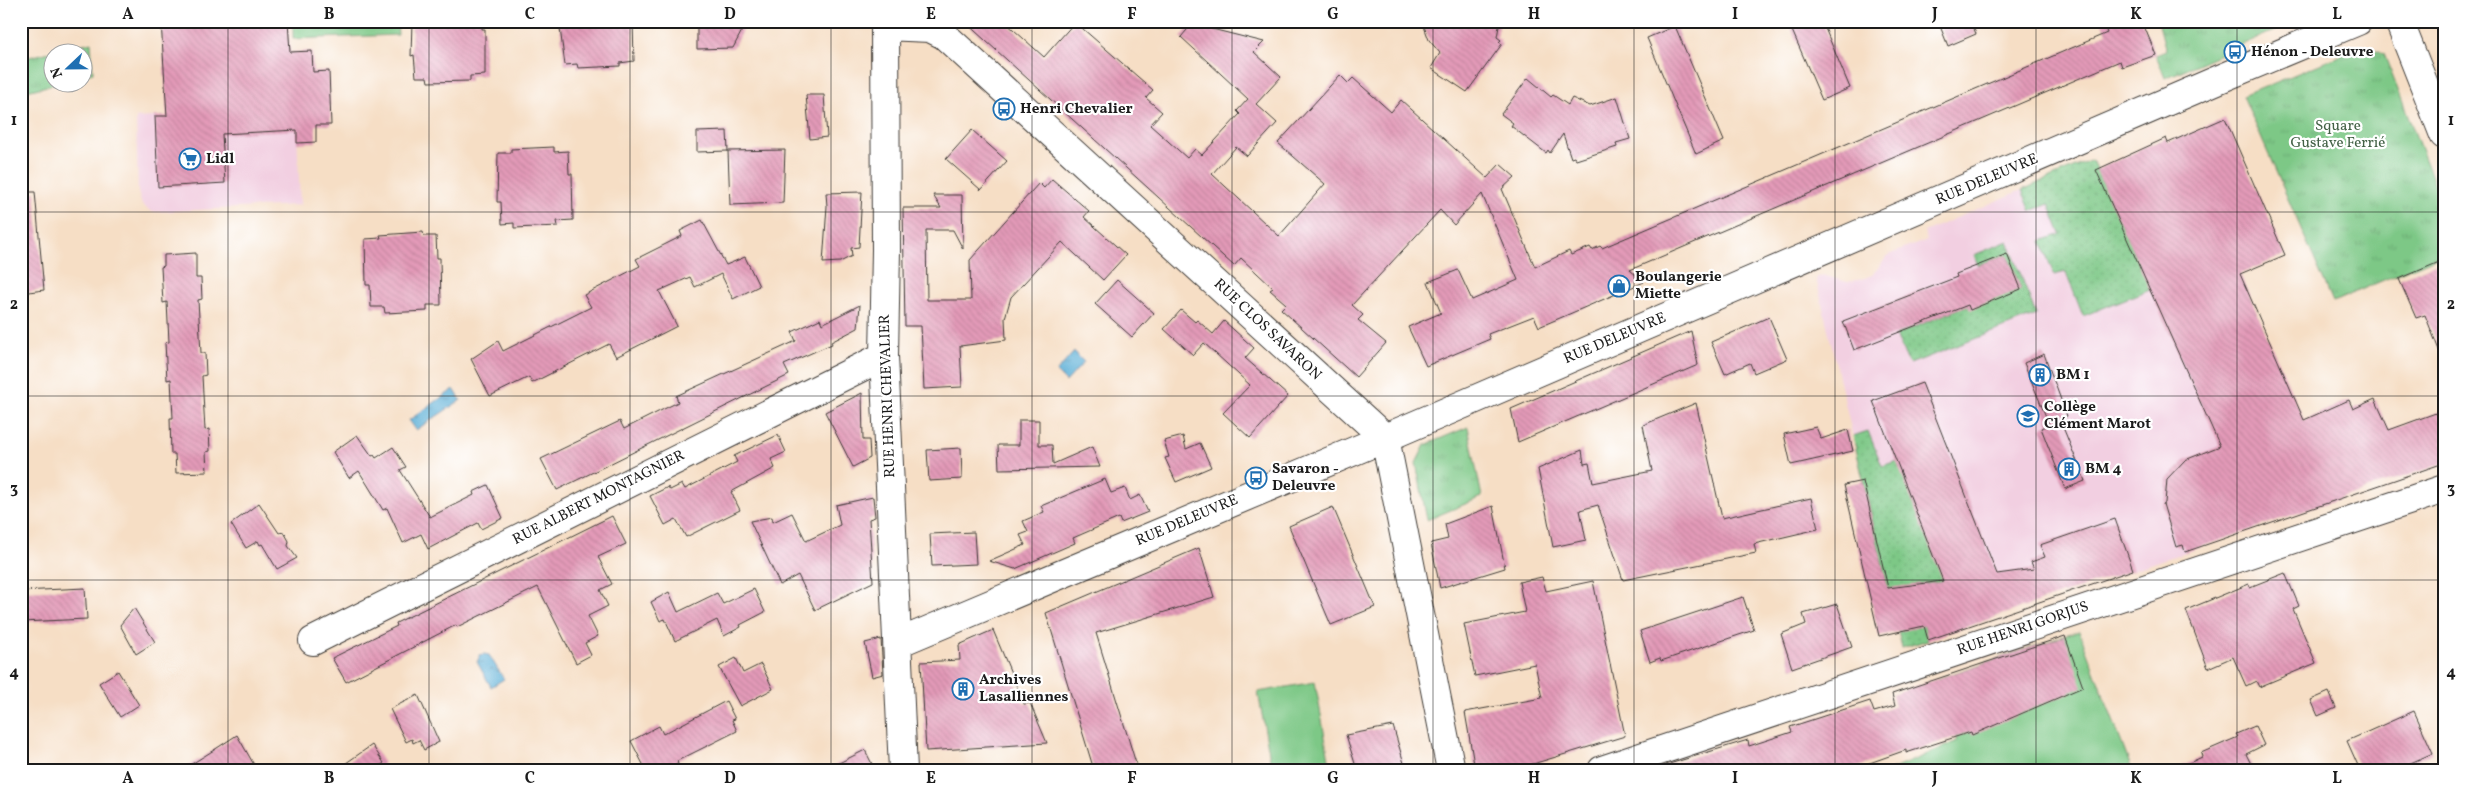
<svg xmlns="http://www.w3.org/2000/svg" width="2465" height="791" font-family="Vollkorn,serif">
  <style>
    .built { fill: #f2cfe1 }
    .grass { fill: url(#grass-dots); stroke: #4c7251 }
    .park { fill: url(#park-tufts); stroke: #4c7251 }
    .garden { fill: #7dc886; stroke: #4c7251 }
    .water { fill: url(#water-ripples); stroke: #3a6478 }
    .building { fill: url(#building-back-hatch) }
    .lines { fill: none; stroke-linecap: round; stroke-linejoin: round }
    .minor-casing { stroke: #3d3935; stroke-width: 30 }
    .minor { stroke: #fff; stroke-width: 28 }
    .grid { fill: none; stroke: #1c1c1c; stroke-width: 1; stroke-opacity: 0.55 }
    .labels { text-anchor: middle; dominant-baseline: central; stroke-width: 4.5; stroke-linejoin: round; paint-order: stroke }
    .poi-label { font-size: 15px; font-weight: bold; fill: #1c1c1c; stroke: #fff; text-anchor: start }
    .park-label { font-size: 15px; fill: #436146; stroke: #fff }
    .street-label { font-size: 15px; fill: #1c1c1c; stroke: #fff }
    .neatline { fill: none; stroke: #1c1c1c; stroke-width: 2 }
    .grid-label { font-size: 16px; text-anchor: middle; font-weight: bold; fill: #1c1c1c }
  </style>
  <defs>
    <pattern id="grass-dots" width="8" height="8" patternUnits="userSpaceOnUse" patternTransform="scale(1.25)"><rect width="8" height="8" fill="#7dc886"/><path d="M2 2h.1M6 6h.1" fill="none" stroke="#6bab73" stroke-width="1.8" stroke-linecap="round"/></pattern>
    <pattern id="park-tufts" width="24" height="20" patternUnits="userSpaceOnUse" patternTransform="scale(1.25)"><rect width="24" height="20" fill="#7dc886"/><path d="M3 7l-1-3M5 7V3M7 7l1-3M15 17l-1-3M17 17v-4M19 17l1-3" fill="none" stroke="#6bab73"/></pattern>
    <pattern id="water-ripples" width="26" height="14" patternUnits="userSpaceOnUse" patternTransform="scale(1.25)"><rect width="26" height="14" fill="#59add5"/><path d="M2 4q2-2 4 0t4 0M15 11q2-2 4 0t4 0" fill="none" stroke="#498cac"/></pattern>
    <pattern id="building-back-hatch" width="6" height="6" patternUnits="userSpaceOnUse" patternTransform="scale(1.25)"><rect width="6" height="6" fill="#e39ab8"/><path d="M-1 5l2 2M0 0l6 6M5-1l2 2" fill="none" stroke="#c2849e"/></pattern>
  </defs>
  <rect width="100%" height="100%" fill="#fff"/>
  <filter id="ink" filterUnits="userSpaceOnUse"><feTurbulence type="fractalNoise" baseFrequency=".02" numOctaves="2"/><feDisplacementMap in="SourceGraphic" scale="10" xChannelSelector="R" yChannelSelector="G"/><feConvolveMatrix kernelMatrix="1 2 1 2 8 2 1 2 1" color-interpolation-filters="sRGB"/></filter>
  <filter id="wash" filterUnits="userSpaceOnUse"><feTurbulence type="fractalNoise" baseFrequency=".0096" numOctaves="4" result="noise"/><feDisplacementMap in="SourceGraphic" scale="20" xChannelSelector="R" yChannelSelector="G"/><feGaussianBlur stdDeviation="1.12" result="paint"/><feColorMatrix in="noise" values="0 0 0 0 0 0 0 0 0 0 0 0 0 0 0 0 0 1.4 0 .05"/><feComposite in="paint" operator="in"/></filter>
  <g filter="url(#wash)">
    <rect width="100%" height="100%" fill="#f6dec5"/>
    <path class="built" d="M292,109L297,130L300,205L152,212L142,205L138,192L136,118Z
      M2092,160L2257,528L1902,648L1816,278L1823,275L1847,282L1865,278L1874,274L1888,255L1927,240L1924,232Z"/>
    <path class="grass" d="M2092,160L2150,289L2083,316L2066,272L2054,275L2041,241L2061,234L2049,204L2031,211L2022,190Z
      M2008,241L2036,315L1910,364L1908,362L1896,335L1968,305L2021,289L2007,254L1978,265L1974,255Z
      M1868,431L1882,466L1897,461L1956,579L1915,584L1928,640L1902,648L1853,436Z"/>
    <path class="park" d="M2158,21H2297L2165,78L2156,55L2166,51Z
      M91,42L93,73L83,76L82,52H52V82L59,83L23,92L21,59Z
      M2363,46L2384,54L2444,208V254L2333,302L2243,96Z
      M1468,427L1482,497L1427,520L1416,463L1425,445Z"/>
    <path class="garden" d="M293,21H397L398,35L293,39Z
      M2079,631L2132,770H1891L1957,741L1937,679Z
      M1315,682L1331,770H1272L1258,692Z"/>
    <path class="water" d="M1074,352L1084,362L1066,382L1056,372Z
      M454,389L461,400L416,430L409,420Z
      M484,654L489,655L504,679L491,687L477,662L480,655Z"/>
    <g id="blocks">
      <path class="building" d="M161,21H288L290,52L312,51L313,72L329,71L331,125H316V142L297,143V130L222,134L225,183L158,187L155,116H167Z
        M412,21H482V29H485V75L470,76V81L428,82L427,77H416L414,55L411,56Z
        M559,21H633L634,61L620,63V66L578,68L577,64L565,65Z
        M697,21H747L733,48L697,49Z
        M964,21H1004L1044,57L1075,22L1153,90L1146,98L1162,112L1150,125L1187,158L1195,149L1202,155L1240,114L1237,111L1248,99L1181,37L1192,24L1264,42L1254,52L1281,77L1256,104L1277,123L1247,156L1236,147L1212,174L1279,236L1325,184L1278,143L1340,75L1348,83L1353,78L1391,112L1401,100L1487,178L1500,164L1515,177L1502,189L1535,267L1569,251L1571,255L1590,247L1592,250L1600,246L1602,248L2107,33L2102,21H2142L2156,55L2122,67L2120,61L1630,270L1644,282L1539,327L1534,316L1488,334L1490,339L1426,366L1408,327L1441,313L1428,282L1458,270L1472,300L1518,280L1482,194L1454,225L1440,210L1352,305L1363,315L1358,320L1386,343L1356,377L1281,309L1286,304L1270,290L1273,288L1241,258L1234,266Z
        M1422,21H1500L1497,37L1501,40L1499,42L1502,44L1467,92L1431,68L1440,53L1429,40Z
        M1788,21H1822L1850,88L1822,100Z
        M1938,21H1971L1976,34L1948,46Z
        M1675,26L1724,141L1696,154L1647,38Z
        M1528,78L1551,97L1553,95L1568,105L1572,98L1590,106L1617,97L1630,139L1616,143L1617,147L1576,160L1574,157L1571,158L1563,134L1550,153L1548,150L1546,153L1511,126L1513,123L1501,114Z
        M806,95H824L827,137L810,139Z
        M2225,118L2285,255L2240,274L2304,420L2349,400L2353,409L2375,399L2389,430L2444,410V463L2185,552L2183,545L2176,547L2163,504L2165,503L2167,479L2185,460L2220,446L2096,170L2166,138L2168,143Z
        M972,130L1007,161L981,190L946,159Z
        M727,131L728,151L697,152V132Z
        M554,147V152L568,151L569,174H572L573,220L557,221L558,226L514,228V223L502,224L501,202H497L498,153H511V149Z
        M785,150L783,203L730,205L728,151Z
        M1052,179L1089,211L1084,217L1126,255L1103,280L1062,242L1011,297L1005,318L1006,340L960,346L962,387L924,389L921,326H905L903,208H941L933,195H962L963,249L953,230H926L927,300H971L970,260L1039,183L1044,188Z
        M21,192H35L44,290L21,293Z
        M862,192L859,247L851,248L852,256L840,262L823,263L827,206L826,193Z
        M702,220L726,265L745,257L759,286L733,299L721,274L695,287L690,277L659,291L677,326L616,357L609,344L532,383L529,377L490,396L471,359L498,341L503,351L591,307L584,295L640,266L636,259L682,236L680,231Z
        M423,232L424,236H436L437,258H440L441,305H427V311L385,313L384,307H371L370,285H366L365,239L381,238L380,235Z
        M196,253V278H201L202,299L198,300L201,353H205L206,375L202,376L205,430L209,429L210,451L206,452L207,472L176,473L175,454H171L170,418H173L171,379L167,380L165,343L169,342L167,302L163,303L161,267L164,266V255Z
        M2007,254L2021,289L1970,310L1968,305L1854,350L1843,321L1957,277L1956,274Z
        M2444,260V359L2443,360L2425,315L2416,318L2399,279Z
        M1117,280L1154,313L1132,337L1095,304Z
        M860,305L858,328L831,342L832,344L784,365L789,375L557,490L541,459L620,421L624,429L678,402L676,396L796,341L792,332L820,319L822,324Z
        M1181,310L1195,322L1197,320L1213,334L1224,321L1254,348L1245,358L1288,396L1250,438L1223,413L1250,385L1204,343L1193,355L1164,329Z
        M1769,317L1787,359L1754,373L1750,363L1725,374L1711,342Z
        M1691,331L1698,365L1518,442L1511,409Z
        M2044,354L2067,416L2060,420L2085,481L2065,489L2041,428L2049,424L2024,363Z
        M1922,383L1997,574L2034,569L2031,562L2045,557L2040,545L2115,519L2133,570L1928,640L1924,626L1879,636L1844,485L1863,481L1888,588L1943,581L1873,401Z
        M862,393L863,440H869L870,458L853,467L825,412Z
        M1696,403L1722,518L1811,498L1818,529L1754,544L1756,553L1623,580L1598,505L1580,510L1586,540L1553,547L1538,469L1582,450L1584,464L1589,463L1593,483L1652,471L1643,425Z
        M1019,420H1039V445H1052L1053,464L1092,447L1100,467L999,469L998,445H1019Z
        M1816,427L1821,439L1848,430L1853,451L1791,465L1784,434Z
        M357,435L372,456L374,455L376,458L393,447L406,467L400,470L430,517L474,495L473,492L488,485L503,518L481,529L478,523L428,549L421,534L403,543L387,508L383,510L359,471L349,478L333,452Z
        M778,435L786,452L771,459L775,468L731,492L740,510L686,537L676,519L665,525L650,496L668,487L670,490L682,484L685,489L737,462L734,456Z
        M1183,436L1186,449L1200,443L1211,467L1176,482L1165,458L1169,457L1164,441Z
        M961,448L962,479L929,481L927,450Z
        M1105,479L1111,493L1125,488L1130,500L1140,495L1148,512L1121,523L1119,518L1073,538L1075,543L1015,569L989,561L1025,545L1020,535L1028,532L1023,521L1044,512L1041,506Z
        M873,497L875,517L869,519L873,582L815,610L798,575L780,585L750,521L772,517L773,522L792,513L806,541L840,525L836,505Z
        M259,503L279,533L284,532L289,541L288,546L297,558L277,569L262,544L260,545L258,541L246,548L231,524Z
        M1493,506L1505,568L1440,588L1431,543L1448,539L1445,524Z
        M1333,507L1375,607L1331,625L1289,526Z
        M612,516L626,544L598,557L612,584L600,590L608,606L588,616L598,636L585,643L591,655L576,663L538,587L457,627L456,625L346,682L332,658L397,626L396,623Z
        M974,532L976,564L932,566L930,534Z
        M1199,548L1214,597L1096,633L1138,770H1094L1046,613Z
        M2285,573L2299,606L2293,609L2316,663L2259,687L2256,681L2246,686L2233,657L2208,668L2186,610L2249,584L2250,587Z
        M1542,577L1546,591L1593,581L1625,736L1513,770H1475L1465,712L1542,698L1535,664L1475,676L1464,624L1525,612L1519,582Z
        M85,588L87,619L21,622V591Z
        M754,589L765,612L740,625L741,627L724,636L717,620L675,641L665,619L660,621L651,602L669,592L678,612L717,593L723,604Z
        M1743,597L1754,630L1661,661L1660,658L1650,662L1640,631Z
        M1837,604L1852,647L1792,668L1781,634L1806,624L1803,614Z
        M134,608L155,642L136,654L120,625Z
        M993,630L1024,704L1030,703L1047,743L926,751L921,662L960,660L959,645Z
        M2065,636L2083,687L1972,735L1971,732L1906,753V750L1850,770H1666V765L1748,740L1749,746L1792,732L1790,727L1870,701L1874,712L1895,706L1892,694Z
        M881,639L883,674L872,677L865,643Z
        M736,658L743,673L761,664L773,689L740,706L719,667Z
        M118,671L139,705L120,717L99,683Z
        M2329,692L2336,708L2318,716L2311,700Z
        M418,695L439,742L424,750L419,740L413,743L412,739L406,742L390,709Z
        M726,701L735,719L732,720L737,731L677,761L678,764L666,770H646L631,741L659,726L663,734Z
        M2414,711L2433,753L2395,770H2360L2347,741Z
        M1393,726L1406,770H1357L1346,735Z
        M2255,726L2264,745L2246,754L2254,770H2174L2202,757L2201,753L2238,737L2236,734Z
        M237,735L257,770H182L214,750Z
        M372,745L384,763L375,770H336Z
        M865,750L875,770H825Z"/>
    </g>
  </g>
  <g filter="url(#ink)">
    <use href="#blocks" fill-opacity="0" stroke="#3d3935" stroke-width="1"/>
    <g class="lines">
      <g class="minor-casing">
        <path id="minor" d="M885,21L886,250L884,356L903,770
          M2399,21L2444,135
          M885,26L930,28L944,35L1385,438L1451,770
          M313,641L884,356
          M898,643L1385,438L2222,78L2358,21
          M1602,770L2444,489"/>
      </g>
      <use href="#minor" class="minor"/>
    </g>
  </g>
  <path class="grid" d="M228,21V770M429,21V770M630,21V770M831,21V770M1032,21V770M1232,21V770M1433,21V770M1634,21V770M1835,21V770M2036,21V770M2237,21V770M21,212H2444M21,396H2444M21,580H2444"/>
  <defs>
    <g id="bus-ring" transform="scale(1.125)"><circle r="9.5" fill="#fff" stroke="#1f6fb2" stroke-width="1.5"/><path d="M-5-6H5V4H4V6H2V4H-2V6H-4V4H-5ZM-3.5-4V0h7V-4ZM-3.5 1.2v1.5H-2V1.2ZM2 1.2v1.5H3.5V1.2Z" fill="#1f6fb2"/></g>
    <g id="supermarket-ring" transform="scale(1.125)"><circle r="9.5" fill="#fff" stroke="#1f6fb2" stroke-width="1.5"/><path d="M-6-5.5h2.5l.6 2H6L4.5 2H-2.5L-4.4-4H-6ZM-1.5 3.2a1.3 1.3 0 1 0 .1 0ZM3 3.2a1.3 1.3 0 1 0 .1 0Z" fill="#1f6fb2"/></g>
    <g id="shop-ring" transform="scale(1.125)"><circle r="9.5" fill="#fff" stroke="#1f6fb2" stroke-width="1.5"/><path d="M-5-2.5h2.3a2.7 3.5 0 0 1 5.4 0H5L5.5 6h-11ZM-1.5-2.5h3a1.5 2.3 0 0 0-3 0Z" fill="#1f6fb2"/></g>
    <g id="building-ring" transform="scale(1.125)"><circle r="9.5" fill="#fff" stroke="#1f6fb2" stroke-width="1.5"/><path d="M-4-6H4V6H1V3H-1V6H-4ZM-2.5-4.3h1.7v1.8h-1.7ZM.8-4.3h1.7v1.8H.8ZM-2.5-1h1.7V.8h-1.7ZM.8-1h1.7V.8H.8Z" fill="#1f6fb2"/></g>
    <g id="school-ring" transform="scale(1.125)"><circle r="9.5" fill="#fff" stroke="#1f6fb2" stroke-width="1.5"/><path d="M0-5L7-2L0 1L-7-2ZM-4 1L0 2.5L4 1V4Q0 6-4 4Z" fill="#1f6fb2"/></g>
  </defs>
  <g fill-rule="evenodd">
    <use href="#bus-ring" x="2235" y="52"/>
    <use href="#bus-ring" x="1004" y="109"/>
    <use href="#supermarket-ring" x="190" y="159"/>
    <use href="#shop-ring" x="1619" y="286"/>
    <use href="#building-ring" x="2040" y="375"/>
    <use href="#school-ring" x="2028" y="416"/>
    <use href="#building-ring" x="2069" y="469"/>
    <use href="#bus-ring" x="1256" y="478"/>
    <use href="#building-ring" x="963" y="689"/>
  </g>
  <g class="labels">
    <g class="poi-label">
      <text x="2251" y="52">Hénon - Deleuvre</text>
      <text x="1020" y="109">Henri Chevalier</text>
      <text x="206" y="159">Lidl</text>
      <text x="1635" y="277">Boulangerie<tspan x="1635" dy="17">Miette</tspan></text>
      <text x="2056" y="375">BM 1</text>
      <text x="2044" y="407">Collège<tspan x="2044" dy="17">Clément Marot</tspan></text>
      <text x="1272" y="469">Savaron -<tspan x="1272" dy="17">Deleuvre</tspan></text>
      <text x="2085" y="469">BM 4</text>
      <text x="979" y="680">Archives<tspan x="979" dy="17">Lasalliennes</tspan></text>
    </g>
    <g class="park-label">
      <text x="2338" y="126">Square<tspan x="2338" dy="17">Gustave Ferrié</tspan></text>
    </g>
    <g class="street-label">
      <text transform="translate(1987 180) rotate(-23)">RUE DELEUVRE</text>
      <text transform="translate(1267 330) rotate(43)">RUE CLOS SAVARON</text>
      <text transform="translate(1615 339) rotate(-23)">RUE DELEUVRE</text>
      <text transform="translate(888 396) rotate(-92)">RUE HENRI CHEVALIER</text>
      <text transform="translate(599 498) rotate(-27)">RUE ALBERT MONTAGNIER</text>
      <text transform="translate(1187 521) rotate(-23)">RUE DELEUVRE</text>
      <text transform="translate(2023 629) rotate(-19)">RUE HENRI GORJUS</text>
    </g>
  </g>
  <rect width="2465" height="791" fill="none" stroke="#fff" stroke-width="55"/>
  <g transform="translate(68 68) rotate(248)"><circle r="24" fill="#ffffff" stroke="#a4a4a4"/>
  <path d="M0-4L9 19L0 12L-9 19Z" fill="#1f6fb2"/>
  <text y="-8" font-size="14" font-weight="bold" text-anchor="middle" fill="#1c1c1c">N</text>
  </g>
  <rect x="28" y="28" width="2410" height="736" class="neatline"/>
  <g class="grid-label">
    <text x="128" y="19">A</text>
    <text x="329" y="19">B</text>
    <text x="530" y="19">C</text>
    <text x="730" y="19">D</text>
    <text x="931" y="19">E</text>
    <text x="1132" y="19">F</text>
    <text x="1333" y="19">G</text>
    <text x="1534" y="19">H</text>
    <text x="1735" y="19">I</text>
    <text x="1935" y="19">J</text>
    <text x="2136" y="19">K</text>
    <text x="2337" y="19">L</text>
    <text x="14" y="125">1</text>
    <text x="2451" y="125">1</text>
    <text x="14" y="309">2</text>
    <text x="2451" y="309">2</text>
    <text x="14" y="493">3</text>
    <text x="2451" y="493">3</text>
    <text x="14" y="677">4</text>
    <text x="2451" y="677">4</text>
    <text x="128" y="783">A</text>
    <text x="329" y="783">B</text>
    <text x="530" y="783">C</text>
    <text x="730" y="783">D</text>
    <text x="931" y="783">E</text>
    <text x="1132" y="783">F</text>
    <text x="1333" y="783">G</text>
    <text x="1534" y="783">H</text>
    <text x="1735" y="783">I</text>
    <text x="1935" y="783">J</text>
    <text x="2136" y="783">K</text>
    <text x="2337" y="783">L</text>
  </g>
</svg>
